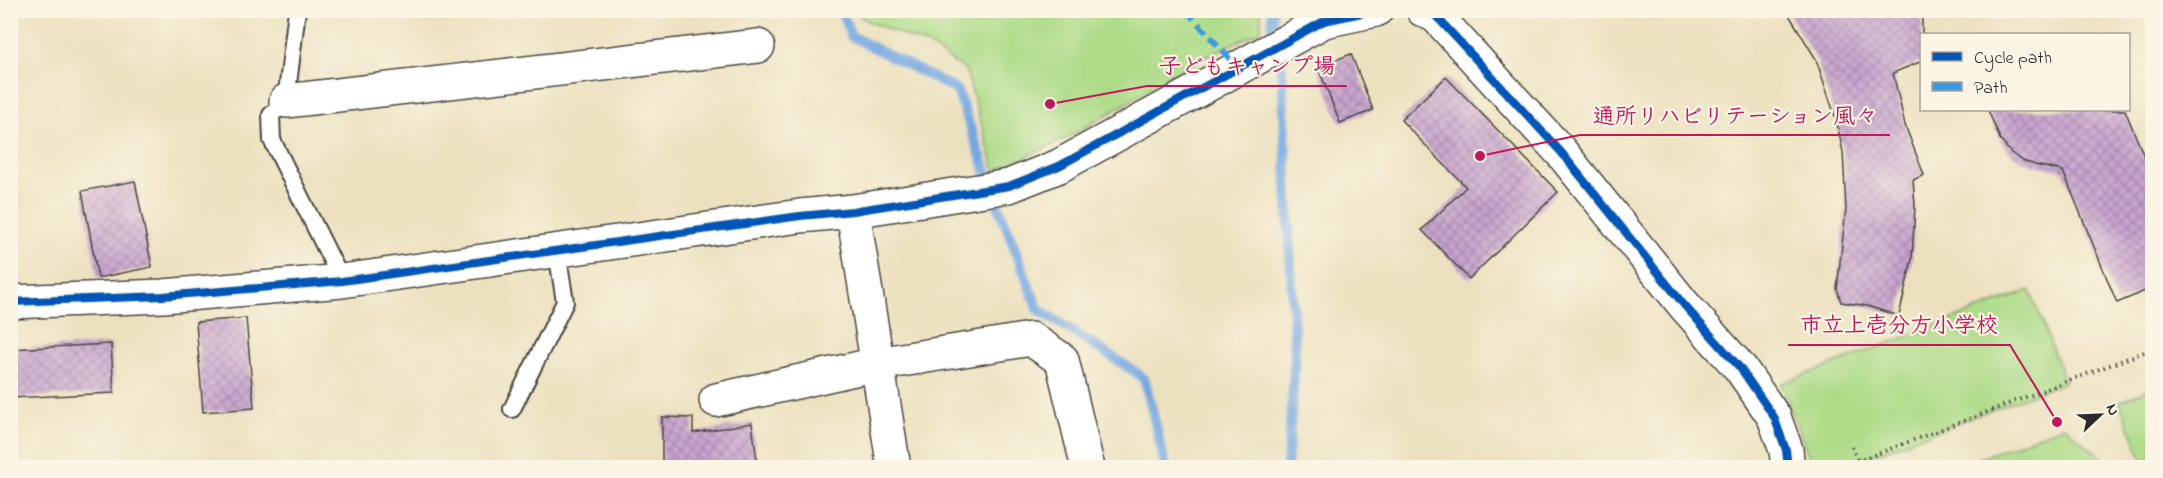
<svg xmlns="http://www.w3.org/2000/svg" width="2163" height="478" font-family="'Indie Flower','Klee One',sans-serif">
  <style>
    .park { fill: #addb88; stroke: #6c835a; stroke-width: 1.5 }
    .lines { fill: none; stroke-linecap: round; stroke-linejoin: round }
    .stream { stroke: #75a8e1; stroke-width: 10 }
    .building { fill: url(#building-cross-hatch) }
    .lane-casing { stroke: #484641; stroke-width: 20 }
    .street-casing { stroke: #484641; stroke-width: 36 }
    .path { stroke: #484641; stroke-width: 4; stroke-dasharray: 1.5 4.5; stroke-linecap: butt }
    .lane { stroke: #fff; stroke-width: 16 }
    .street { stroke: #fff; stroke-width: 33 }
    .quiet { stroke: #3d9ce1; stroke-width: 6; stroke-dasharray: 12 6; stroke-linecap: butt }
    .cycleway-casing { stroke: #fcf5e5; stroke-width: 11 }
    .cycleway { stroke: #0057b8; stroke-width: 8 }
    .leader { fill: none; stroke: #c2185b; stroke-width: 2 }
    .callout-dot { fill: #c2185b; stroke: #fcf5e5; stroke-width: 2 }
    .callout-label { font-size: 22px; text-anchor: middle; font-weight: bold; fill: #c2185b; stroke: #fcf5e5; stroke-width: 4.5; stroke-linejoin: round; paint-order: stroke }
  </style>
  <defs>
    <pattern id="building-cross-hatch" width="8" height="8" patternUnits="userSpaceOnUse" patternTransform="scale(1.5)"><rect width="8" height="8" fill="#c8a4cf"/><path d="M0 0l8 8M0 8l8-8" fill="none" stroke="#a386a8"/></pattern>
  </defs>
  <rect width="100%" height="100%" fill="#fcf5e5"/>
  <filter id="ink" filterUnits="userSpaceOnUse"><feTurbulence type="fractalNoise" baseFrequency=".0167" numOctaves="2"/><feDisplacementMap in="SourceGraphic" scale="12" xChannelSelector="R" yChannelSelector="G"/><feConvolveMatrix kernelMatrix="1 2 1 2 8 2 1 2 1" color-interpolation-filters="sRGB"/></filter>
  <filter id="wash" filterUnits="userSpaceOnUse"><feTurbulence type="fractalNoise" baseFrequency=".008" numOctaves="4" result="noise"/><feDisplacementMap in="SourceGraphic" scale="24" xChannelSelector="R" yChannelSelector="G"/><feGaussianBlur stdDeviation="1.35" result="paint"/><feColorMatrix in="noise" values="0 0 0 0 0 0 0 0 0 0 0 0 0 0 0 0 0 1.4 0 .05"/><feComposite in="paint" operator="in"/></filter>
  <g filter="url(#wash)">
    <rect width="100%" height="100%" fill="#ece1bf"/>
    <path class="park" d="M856,11H1261V31L1206,56L1067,138L995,171L966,71L928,45L865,20Z
      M2030,290L2065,382L1840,467H1813L1781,384Z
      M2152,388V457L2143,461L2119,402Z
      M2064,426L2109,464L2111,467H1956Z"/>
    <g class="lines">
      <path class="stream" d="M841,10L851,36L957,90L990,182
        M1272,10L1273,37
        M1282,68L1295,358L1287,468
        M998,205L1038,309L1137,373L1145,381L1166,468"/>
    </g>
    <g id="blocks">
      <path class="building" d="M1786,10H1922V61L1893,73L1905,125L1924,175L1913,180L1915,205L1912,259L1899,316L1867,306L1841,302L1837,289L1846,209L1843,152L1836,119L1816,59Z
        M1351,54L1373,110L1340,123L1318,67Z
        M1446,77L1558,192L1469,279L1422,230L1466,187L1401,120Z
        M1988,110H2125L2152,176V288L2117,303L2063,171L2035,165L2023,161L2011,153L2001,141Z
        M135,181L152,267L98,278L82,191Z
        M246,318L254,408L203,412L196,322Z
        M111,344L114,393L10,398V349Z
        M662,417L693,418V433L752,423L758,468H662Z"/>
    </g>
  </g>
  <g filter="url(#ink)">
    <use href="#blocks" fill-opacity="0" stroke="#484641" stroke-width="1.5"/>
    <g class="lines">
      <g class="lane-casing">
        <path id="lane" d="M297,10L286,101L271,115L272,140L342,281
          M512,409L565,302L557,251"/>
      </g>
      <g class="street-casing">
        <path id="street" d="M1423,10L1436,16L1561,152L1684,305L1741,369L1774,417L1786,450L1788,468
          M286,101L758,46
          M853,211L894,468
          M10,302L163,296L342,281L800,216L853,211L1009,186L1059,166L1324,21L1376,10
          M716,400L877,364L1031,339L1062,360L1088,468"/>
      </g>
      <path class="path" d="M1852,447L1858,461
        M1840,468L2152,349"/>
      <use href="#lane" class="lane"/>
      <use href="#street" class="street"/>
      <path class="quiet" d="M1186,10L1237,67"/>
      <g class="cycleway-casing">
        <path id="cycleway" d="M1423,10L1436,16L1561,152L1684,305L1741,369L1774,417L1786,450L1788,468
          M10,302L163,296L342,281L800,216L853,211L1009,186L1059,166L1324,21L1376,10"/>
      </g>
      <use href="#cycleway" class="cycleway"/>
    </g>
  </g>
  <path class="leader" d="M1050 104L1147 86H1347M1480 156L1580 135H1890M2057 422L2010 345H1788"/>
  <g class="callout-dot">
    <circle cx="1050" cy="104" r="6"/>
    <circle cx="1480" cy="156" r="6"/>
    <circle cx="2057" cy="422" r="6"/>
  </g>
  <g class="callout-label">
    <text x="1247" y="73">子どもキャンプ場</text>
    <text x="1735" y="123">通所リハビリテーション風々</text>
    <text x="1899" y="332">市立上壱分方小学校</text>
  </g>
  <rect width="2163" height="478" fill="none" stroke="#fcf5e5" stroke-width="36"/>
  <rect x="1920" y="33" width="210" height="78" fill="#fcf5e5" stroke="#a8a49b" stroke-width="1.5"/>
  <rect x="1932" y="52" width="30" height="9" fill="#0057b8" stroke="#a8a49b" stroke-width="1.5"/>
  <text x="1974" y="63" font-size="18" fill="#2b2b2b">Cycle path</text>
  <rect x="1932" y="82" width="30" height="9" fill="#3d9ce1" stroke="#a8a49b" stroke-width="1.5"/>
  <text x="1974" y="93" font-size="18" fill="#2b2b2b">Path</text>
  <g transform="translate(2100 415) rotate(67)" stroke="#fcf5e5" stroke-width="4.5" paint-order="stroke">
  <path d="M0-4.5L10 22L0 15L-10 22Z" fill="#2b2b2b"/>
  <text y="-9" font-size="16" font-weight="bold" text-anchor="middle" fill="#2b2b2b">N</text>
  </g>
</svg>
